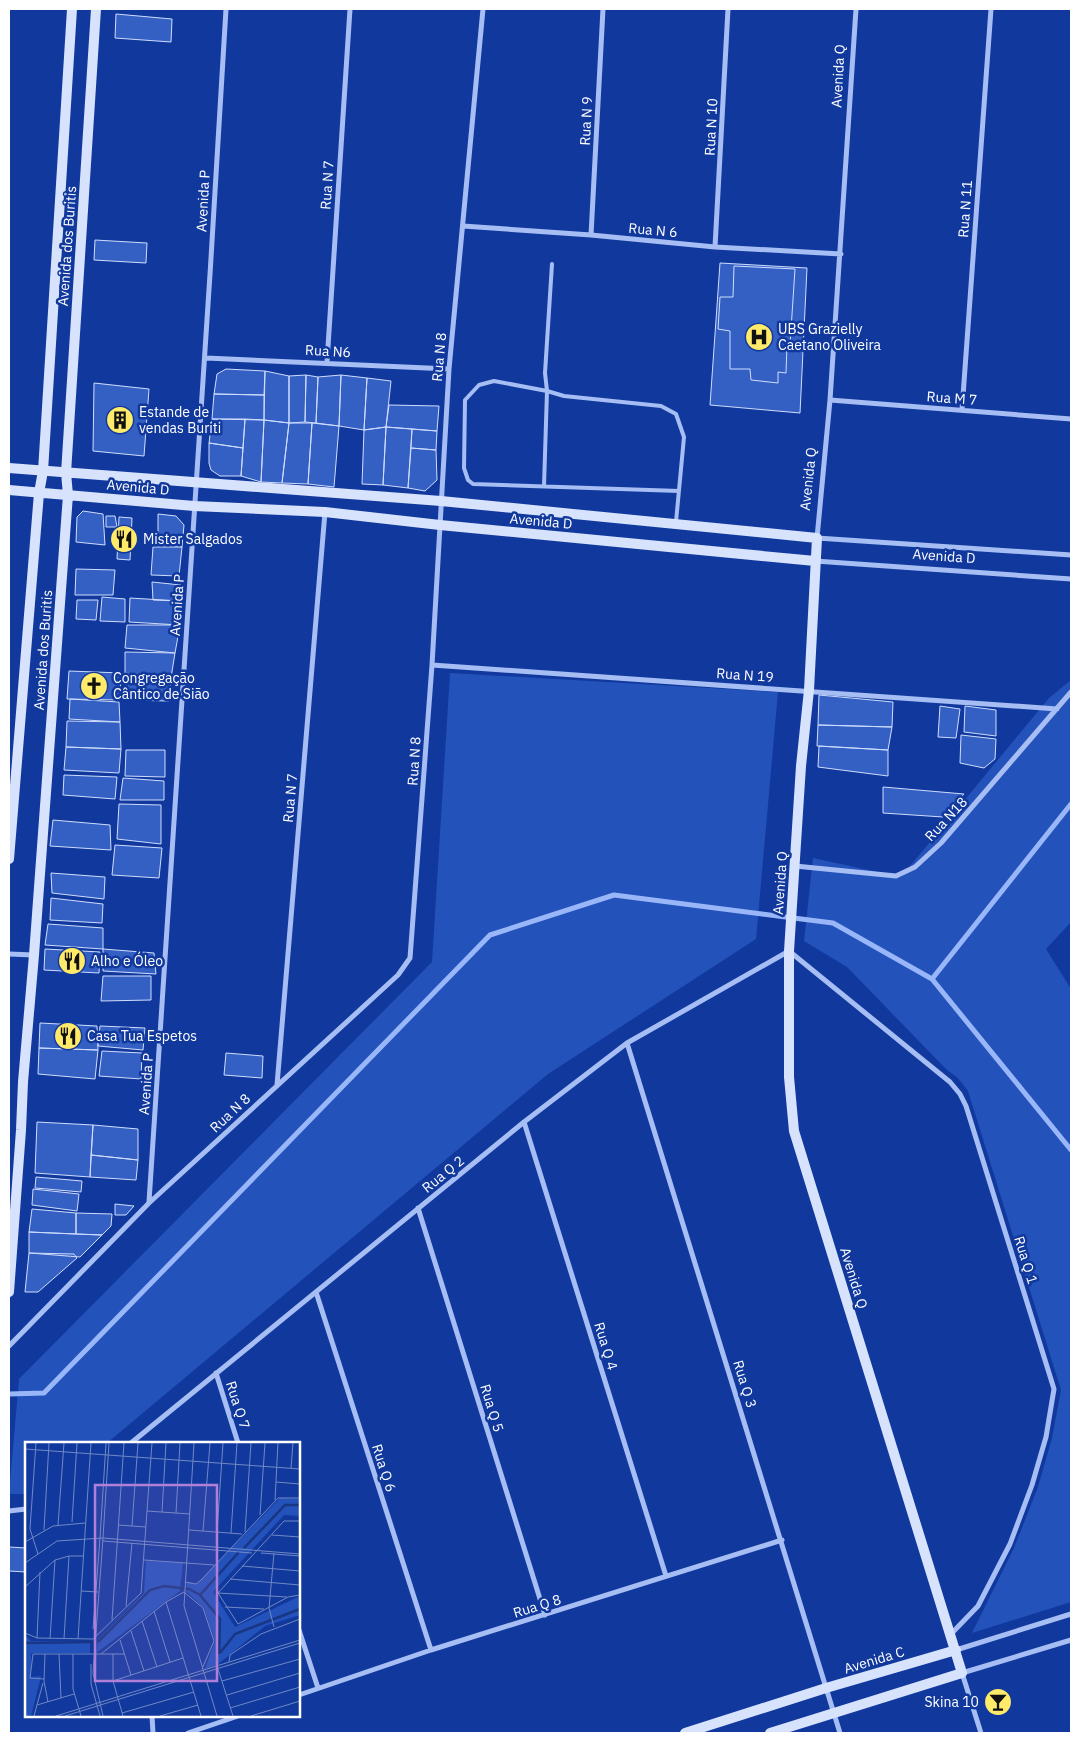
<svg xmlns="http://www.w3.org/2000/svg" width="1080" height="1742" font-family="'IBM Plex Sans',sans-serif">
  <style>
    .green { fill: #2452bb }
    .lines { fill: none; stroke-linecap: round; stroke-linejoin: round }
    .stream { stroke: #98b6f8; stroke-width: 5 }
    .building { fill: #3560c3; stroke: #cfddfe }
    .lane { stroke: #a6bef4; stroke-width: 4 }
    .street { stroke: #a6bef4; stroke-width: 5 }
    .secondary { stroke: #d7e2fd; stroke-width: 10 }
    .labels { text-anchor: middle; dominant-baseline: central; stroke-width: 5; stroke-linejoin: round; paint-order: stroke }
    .street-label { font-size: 14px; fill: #fff; stroke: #11399d }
    .poi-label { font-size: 14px; fill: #fff; stroke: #11399d; text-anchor: start }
    .inset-river { fill: none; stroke: #183683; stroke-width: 2.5 }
    .inset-road { fill: none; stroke: #7088c4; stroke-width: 1 }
    .view { fill: #b080d9; fill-opacity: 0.15; stroke: #b080d9; stroke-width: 2.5 }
    .inset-edge { fill: none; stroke: #fff; stroke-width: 2.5 }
  </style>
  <rect width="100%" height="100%" fill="#11399d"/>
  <path class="green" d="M450,673L778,692L756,939L548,1074L107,1443H26V1494H9L19,1379L432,962Z
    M1071,680V922L1046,949L1071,989V1602L972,1633L1014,1548L1038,1487L1052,1438L1061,1390L968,1091L958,1078L947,1070L847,967L804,941L813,858L901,877L1049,698Z"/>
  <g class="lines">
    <path class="stream" d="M932,979L1071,804
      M9,1394L44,1393L490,935L614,895L833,923L932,979L1071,1150"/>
  </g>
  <path class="building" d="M116,14L172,19L171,42L115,38Z
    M95,240L147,243L146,263L94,260Z
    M720,263L807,268L800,413L710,405Z
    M734,266L795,269L790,345H787L786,373L778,372V383L751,380L750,369H730V331L718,329L720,297H733Z
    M226,369L265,371L264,395L214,394L217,374Z
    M265,371L289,376V423L264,420Z
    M306,375L305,422L289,423V376Z
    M306,375L318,377L316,423L305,422Z
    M341,375L339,426L316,423L318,377Z
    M341,375L367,378L364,430L339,426Z
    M367,378L391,381L386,427L364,430Z
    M94,383L149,389L144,456L93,451Z
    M214,394L264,395V420L212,419Z
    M389,405L439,406L437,431L386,427Z
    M212,419H245L243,448L209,443Z
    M245,419L264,420L261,482L241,476Z
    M264,420L289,423L282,483L261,482Z
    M289,423H312L308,484L282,483Z
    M312,423L339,426L334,487L308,484Z
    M386,427L383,485L362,484L364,430Z
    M386,427L412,429L408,488L383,485Z
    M412,429L437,431L436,450L411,448Z
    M209,443L243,448L241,476H220L211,470L209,463Z
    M411,448L436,450L437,480L425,491L408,488Z
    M83,511L103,514L105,545L76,542L77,517Z
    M158,514L176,516L184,525L182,547L158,544Z
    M106,516H115L117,527H106Z
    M119,517L132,518L130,560L117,559Z
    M153,547H182L179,576L151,575Z
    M76,569L115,570L113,595H75Z
    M152,582L181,585L180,601L153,600Z
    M102,597L125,599V622L100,621Z
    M130,598L180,601V625L129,622Z
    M77,600H98L96,620L76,619Z
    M127,625H180L175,653L125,648Z
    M125,652L175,653L171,678L125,673Z
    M69,671L121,673L120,700L67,699Z
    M125,678H171L169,701L125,700Z
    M819,695L893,702L892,727L818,725Z
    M70,699L119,702L120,722L69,719Z
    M940,706L960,709L956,738L938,737Z
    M965,706L996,710V736L964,732Z
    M67,721L120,722L121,749L66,747Z
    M818,725L892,727L888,750L817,746Z
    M961,735L996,739L995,759L984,768L960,763Z
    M819,746L888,750V776L818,767Z
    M66,747L121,749L119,773L64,770Z
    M126,750H165V777L125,776Z
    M64,775L117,777L115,799L63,795Z
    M123,778L164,781V800H120Z
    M883,787L964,794L943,817L883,813Z
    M119,804L161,805V844L117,839Z
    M53,820L110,825L111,850L50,846Z
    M115,845L162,848L159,878L112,875Z
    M51,873L105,877L104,899L52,893Z
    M51,898L103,904L102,923L50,920Z
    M48,924L103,928V949L45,945Z
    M45,949L100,952L99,973L44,970Z
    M103,949L154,953L156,974L103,971Z
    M103,976H151V1000L101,1001Z
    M40,1023L97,1026L98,1050L39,1048Z
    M100,1026L145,1028L143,1050L98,1046Z
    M39,1048L98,1050L95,1079L38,1074Z
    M102,1051L142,1053L141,1079L99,1076Z
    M226,1053L263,1056L262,1078L224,1075Z
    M37,1122L93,1125L90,1177L35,1173Z
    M93,1125L138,1129V1160L91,1155Z
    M91,1155L138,1160L136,1180L90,1177Z
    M36,1177L82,1181L81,1192L35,1188Z
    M33,1189L79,1194L77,1211L32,1205Z
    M115,1204L134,1206L126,1215H115Z
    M32,1209L76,1213V1234L29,1232Z
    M76,1213L112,1214L111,1226L102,1235L76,1234Z
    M29,1232L76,1234L102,1235L80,1257L29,1253Z
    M29,1253L74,1254L77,1258L38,1292H25Z
    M9,1547L26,1548V1572L9,1571Z"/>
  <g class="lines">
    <path class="lane" d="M552,264L545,373L547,391L564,396L661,406L676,414L684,437L676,522
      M544,486L547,391L494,381L479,385L465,400L464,468L468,480L473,484L679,491"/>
    <path class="street" d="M856,9L830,400L817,538L1071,555
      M463,226L591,235L715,247L841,254
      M591,235L603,9
      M715,247L728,9
      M206,358L449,369
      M327,362L350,9
      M830,400L1071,419
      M962,410L991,9
      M815,561L1071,579
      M432,665L1057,709
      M795,866L896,876L915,867L941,843L1071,692
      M9,954L34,955
      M627,1043L840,1733
      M277,1085L325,512
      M524,1122L666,1576
      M149,1202C175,805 203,407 226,9
      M418,1208L545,1615
      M316,1292L431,1650
      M9,1346L149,1203L398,975L410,958L432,665L449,369L483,9
      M216,1373L238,1443
      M131,1443L524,1122L627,1043L789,951L950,1082L960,1094L966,1106L1054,1389L1046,1437L1032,1485L1010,1544L978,1606L951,1634
      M9,1511L26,1509
      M299,1630L318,1688
      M956,1650L1071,1614
      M299,1695L431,1650L782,1540
      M152,1716L153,1733
      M188,1733L238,1716
      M981,1733L962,1673L1071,1640"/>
    <path class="secondary" d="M9,468L441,501L817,538L809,690L801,766L789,951V1077L794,1131L962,1673L770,1733
      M9,490L194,506L325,512L440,525L815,561
      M9,859L39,493L43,471L72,9
      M9,1292L21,1130L23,1082L34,955L68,495L66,473L96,9
      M685,1733L826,1688L956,1650"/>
  </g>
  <defs>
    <g id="hospital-disc" transform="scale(1.4375)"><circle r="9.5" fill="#ffea6a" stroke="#11399d"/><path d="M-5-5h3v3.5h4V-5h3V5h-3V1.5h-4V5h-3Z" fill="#111"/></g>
    <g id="building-disc" transform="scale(1.4375)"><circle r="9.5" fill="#ffea6a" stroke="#11399d"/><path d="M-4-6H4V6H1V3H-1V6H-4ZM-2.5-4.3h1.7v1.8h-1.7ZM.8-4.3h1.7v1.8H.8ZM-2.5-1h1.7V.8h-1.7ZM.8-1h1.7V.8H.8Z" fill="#111"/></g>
    <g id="restaurant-disc" transform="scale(1.4375)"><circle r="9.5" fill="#ffea6a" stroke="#11399d"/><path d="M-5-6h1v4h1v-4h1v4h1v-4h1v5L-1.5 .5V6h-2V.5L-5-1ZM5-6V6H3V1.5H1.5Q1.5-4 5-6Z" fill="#111"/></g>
    <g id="church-disc" transform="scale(1.4375)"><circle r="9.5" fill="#ffea6a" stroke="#11399d"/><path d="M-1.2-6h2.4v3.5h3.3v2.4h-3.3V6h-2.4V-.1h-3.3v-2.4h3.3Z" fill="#111"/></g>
    <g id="bar-disc" transform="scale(1.4375)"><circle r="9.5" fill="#ffea6a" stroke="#11399d"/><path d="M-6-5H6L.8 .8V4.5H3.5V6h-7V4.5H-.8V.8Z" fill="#111"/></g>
  </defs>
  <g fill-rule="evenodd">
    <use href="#hospital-disc" x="759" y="337"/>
    <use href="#building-disc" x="120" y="420"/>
    <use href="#restaurant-disc" x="124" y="539"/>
    <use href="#church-disc" x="94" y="686"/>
    <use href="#restaurant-disc" x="72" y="961"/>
    <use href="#restaurant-disc" x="68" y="1036"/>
    <use href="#bar-disc" x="998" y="1702"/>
  </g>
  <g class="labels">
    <g class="street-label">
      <text transform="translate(838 76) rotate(-87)">Avenida Q</text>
      <text transform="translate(586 121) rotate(-87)">Rua N 9</text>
      <text transform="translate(711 127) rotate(-87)">Rua N 10</text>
      <text transform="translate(327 185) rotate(-86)">Rua N 7</text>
      <text transform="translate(203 201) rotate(-87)">Avenida P</text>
      <text transform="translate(965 209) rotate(-86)">Rua N 11</text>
      <text transform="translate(653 230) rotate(5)">Rua N 6</text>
      <text transform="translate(67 246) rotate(-86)">Avenida dos Buritis</text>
      <text transform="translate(328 351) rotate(3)">Rua N6</text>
      <text transform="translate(439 357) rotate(-85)">Rua N 8</text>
      <text transform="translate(952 398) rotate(4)">Rua M 7</text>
      <text transform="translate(808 479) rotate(-84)">Avenida Q</text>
      <text transform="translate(138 487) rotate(5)">Avenida D</text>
      <text transform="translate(541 521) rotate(5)">Avenida D</text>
      <text transform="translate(944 556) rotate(4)">Avenida D</text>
      <text transform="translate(177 605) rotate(-86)">Avenida P</text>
      <text transform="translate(43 650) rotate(-86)">Avenida dos Buritis</text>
      <text transform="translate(745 675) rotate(4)">Rua N 19</text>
      <text transform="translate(414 761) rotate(-86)">Rua N 8</text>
      <text transform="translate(290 798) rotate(-85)">Rua N 7</text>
      <text transform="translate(946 819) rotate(-47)">Rua N18</text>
      <text transform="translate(780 883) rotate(-86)">Avenida Q</text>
      <text transform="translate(146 1084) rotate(-86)">Avenida P</text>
      <text transform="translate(230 1113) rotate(-43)">Rua N 8</text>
      <text transform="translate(443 1174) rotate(-39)">Rua Q 2</text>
      <text transform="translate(1026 1260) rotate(73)">Rua Q 1</text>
      <text transform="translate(854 1278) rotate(73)">Avenida Q</text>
      <text transform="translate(606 1346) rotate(73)">Rua Q 4</text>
      <text transform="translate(745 1384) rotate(73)">Rua Q 3</text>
      <text transform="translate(238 1405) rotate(72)">Rua Q 7</text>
      <text transform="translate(492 1408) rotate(73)">Rua Q 5</text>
      <text transform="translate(384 1468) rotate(72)">Rua Q 6</text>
      <text transform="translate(537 1606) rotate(-17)">Rua Q 8</text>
      <text transform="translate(874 1660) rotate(-17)">Avenida C</text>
    </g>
    <g class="poi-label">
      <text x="778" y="329">UBS Grazielly<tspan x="778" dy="16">Caetano Oliveira</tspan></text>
      <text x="139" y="412">Estande de<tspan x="139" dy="16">vendas Buriti</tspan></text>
      <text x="143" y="539">Mister Salgados</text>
      <text x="113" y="678">Congregação<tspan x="113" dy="16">Cântico de Sião</tspan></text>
      <text x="91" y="961">Alho e Óleo</text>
      <text x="87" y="1036">Casa Tua Espetos</text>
      <text x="979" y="1702" text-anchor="end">Skina 10</text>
    </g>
  </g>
  <g transform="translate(25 1442)">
    <rect width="275" height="275" fill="#11399d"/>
    <path d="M255,56L275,57V74L259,73L188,150L210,185L275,154V173L240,184L192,223L180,227L190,199L179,166L161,149L162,140L172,142ZM121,119L158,121L155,149L71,211L73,198L119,151ZM0,193L6,199H65V211H6V235L16,234L6,274H0Z" fill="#2452bb"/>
    <path class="inset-river" d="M219,106L260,63H275M175,153L214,110M73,200L125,148L139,144L164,147L175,153L195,177L194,212M0,201L69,200M195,211L210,192L275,167"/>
    <path class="inset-road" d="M11,1L5,87L13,112M84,1L78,96L275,112M169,1L159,164L192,274M0,7L275,27M266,26L268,1M251,40L275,42M250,58L253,1M122,69L165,72M137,70L141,1M151,71L155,1M235,73L240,1M47,80L52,1M33,83L39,1M93,83L121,85M107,84L113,1M19,88L24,1M164,88L217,92M178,89L185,1M192,90L198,1M220,90L226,1M206,91L212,1M247,93L275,95M75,96L81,1M78,99L227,111M0,100L28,84L60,81M236,111L275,114M249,111L244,166L249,185M119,118L189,123M0,121L32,99L78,96L68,231L78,274M217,124L275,129M205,137L275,143M160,140L171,142L176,138L253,56H275M0,145L30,118L44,114H58M56,149L73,150M193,151L259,79H275M193,151L213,182L263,155L275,153M193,151L262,155M141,160L176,274M101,164L107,101M200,165L239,167M129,169L145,220M87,178L99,1M117,179L132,225M68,187L75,96M106,189L119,229M0,191L12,196L68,197L116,151L127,1M12,196L15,130M25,197L30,118M39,197L44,114M53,197L66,1M95,198L106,233M20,212L19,239L23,260M34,212L36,256M48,212V247L56,274M76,212L141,160L159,150L178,166L189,199L177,227M88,212V239L98,274M204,220L205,213L236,192L275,177M66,222V242L75,274M193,227L208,274M19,237L5,236L8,212H99M88,239L158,216M197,239L275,217M202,253L275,231M12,263L49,252M205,266L275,245M97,271L169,250M9,274L18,241M31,274L275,198M40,274L275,201M135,274L173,263M226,274L275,259"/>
    <path class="view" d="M70,43H192V239H70Z"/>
    <rect width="275" height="275" class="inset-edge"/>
  </g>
  <rect width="1080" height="1742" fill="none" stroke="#ffffff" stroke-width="20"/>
</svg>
